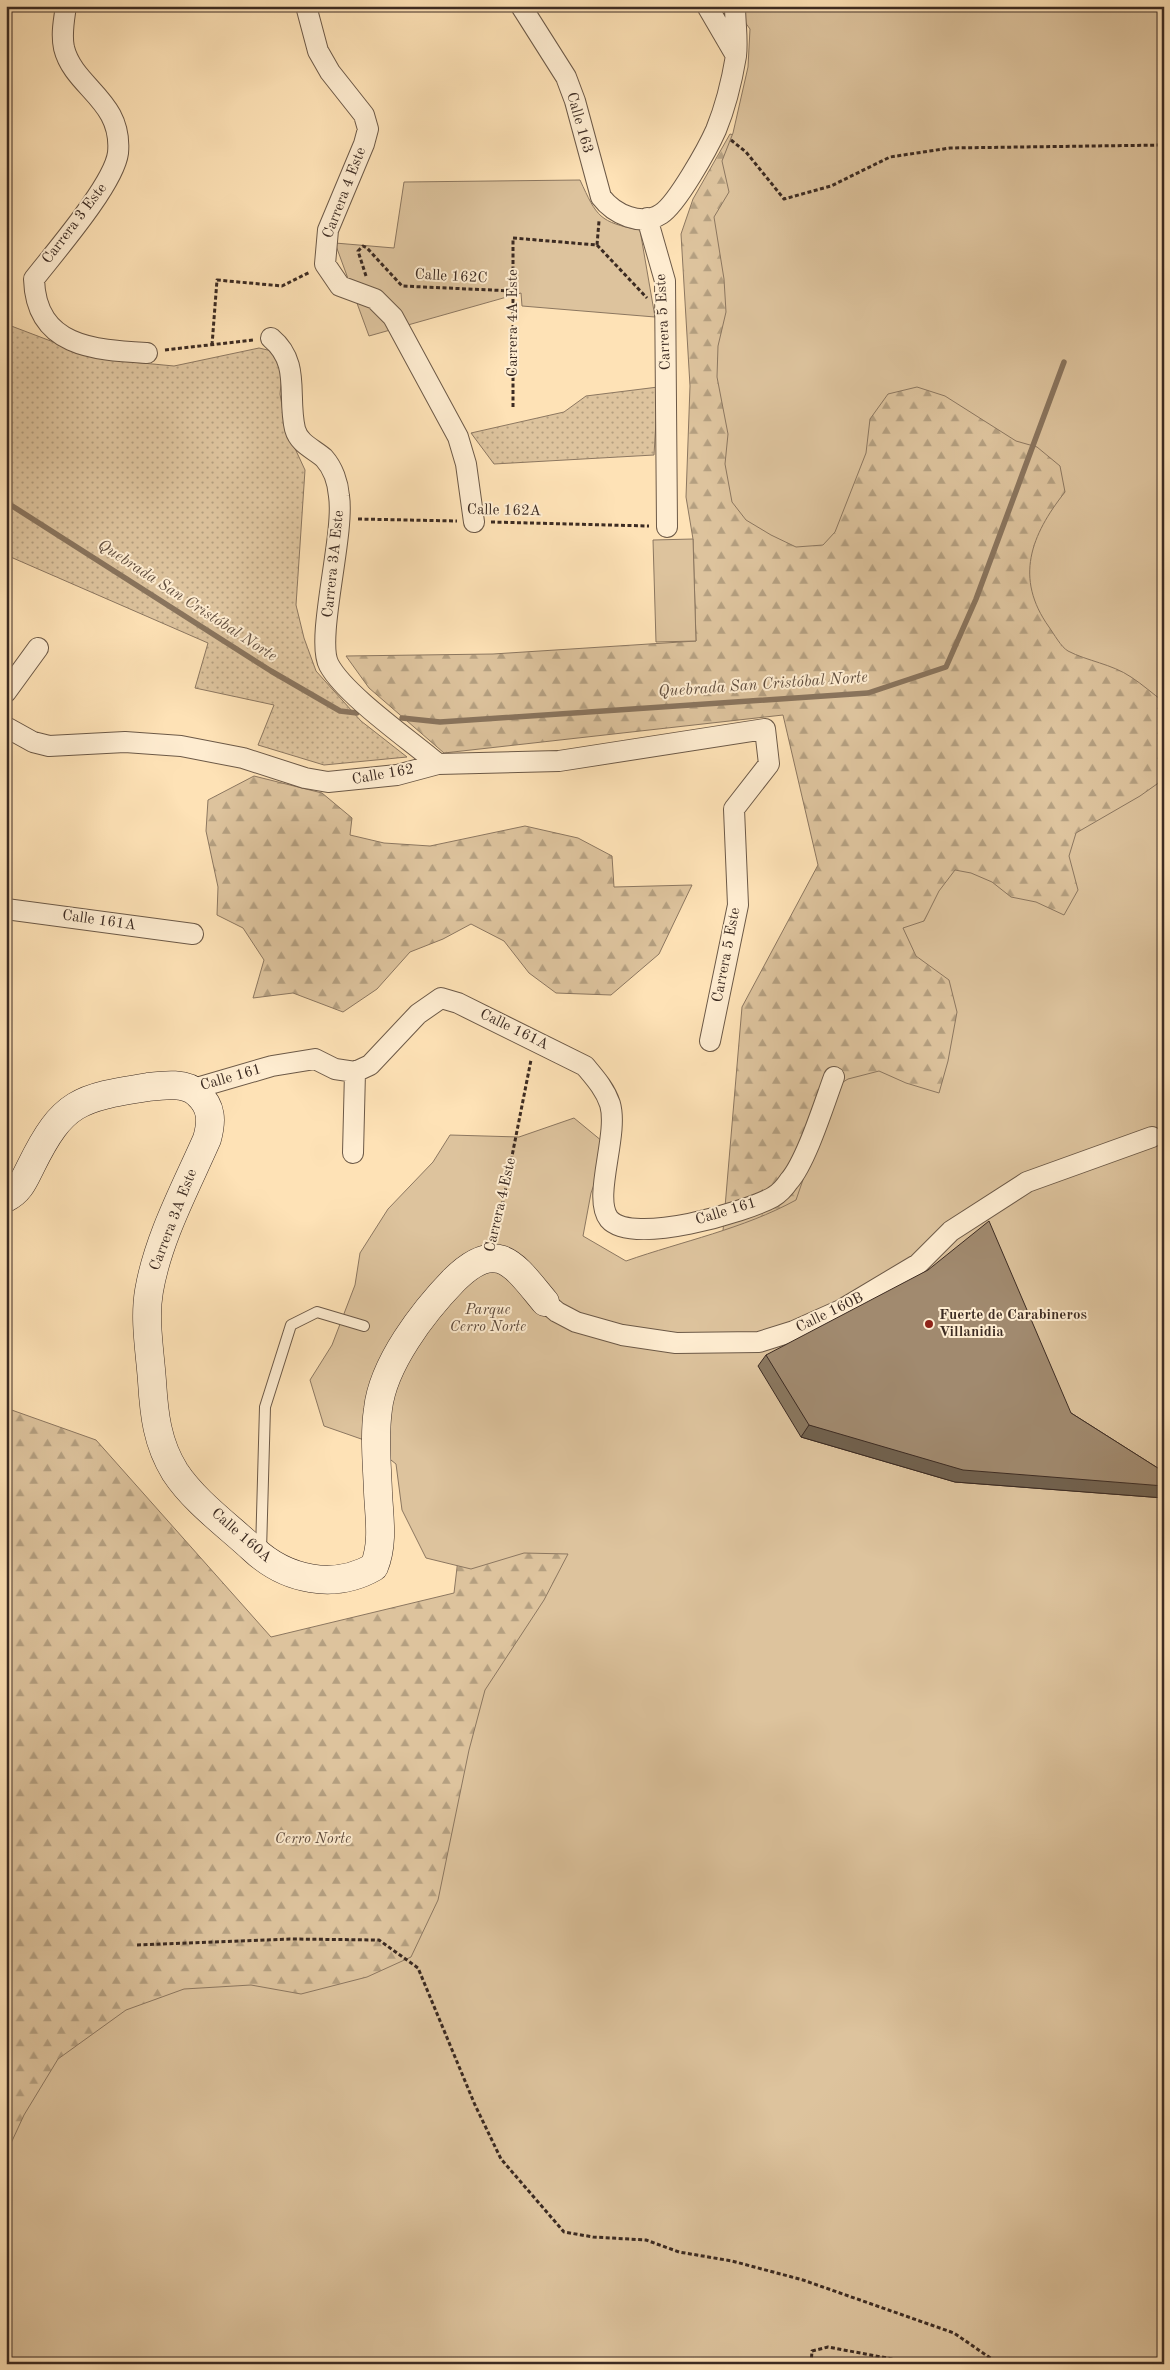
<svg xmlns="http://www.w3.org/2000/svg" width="1170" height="2370" font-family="'Old Standard TT',serif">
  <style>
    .grass { fill: url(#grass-dots); stroke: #8c7760 }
    .forest { fill: url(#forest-firs); stroke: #8c7760 }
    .green { fill: #ddc39d; stroke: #8c7760 }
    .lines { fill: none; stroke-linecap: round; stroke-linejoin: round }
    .stream { stroke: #89745d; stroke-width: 5.5 }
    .lane-casing { stroke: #6c5947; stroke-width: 12 }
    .street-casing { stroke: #6c5947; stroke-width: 22 }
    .secondary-casing { stroke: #3c2b22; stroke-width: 29 }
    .path { stroke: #3c2b22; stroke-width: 3; stroke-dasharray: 4 2.5; stroke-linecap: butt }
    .lane { stroke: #feecd0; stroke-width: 10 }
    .street { stroke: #feecd0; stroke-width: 20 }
    .secondary { stroke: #feecd0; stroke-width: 28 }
    .wall { fill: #8a775f; stroke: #3c2b22 }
    .shaded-wall { fill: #71614e; stroke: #3c2b22 }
    .building { fill: #a18a6f; stroke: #3c2b22 }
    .poi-dot { fill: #8f2418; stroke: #feecd0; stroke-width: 2 }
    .labels { text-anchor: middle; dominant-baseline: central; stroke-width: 4; stroke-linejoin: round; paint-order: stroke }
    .street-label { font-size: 15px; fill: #3c2b22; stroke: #feecd0 }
    .park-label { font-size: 15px; font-style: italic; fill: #5c493b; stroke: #feecd0 }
    .poi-label { font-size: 15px; font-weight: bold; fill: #3c2b22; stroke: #feecd0; text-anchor: start }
    .water-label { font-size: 16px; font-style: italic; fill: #624f3f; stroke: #feecd0 }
  </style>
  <defs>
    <pattern id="grass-dots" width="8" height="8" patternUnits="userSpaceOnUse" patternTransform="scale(1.25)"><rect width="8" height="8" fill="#ddc39d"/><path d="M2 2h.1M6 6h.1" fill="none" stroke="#b49f80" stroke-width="1.8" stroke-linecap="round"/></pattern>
    <pattern id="forest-firs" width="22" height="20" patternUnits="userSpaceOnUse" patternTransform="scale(1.25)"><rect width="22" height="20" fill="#ddc39d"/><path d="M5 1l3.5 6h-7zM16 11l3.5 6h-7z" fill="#b49f80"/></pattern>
  </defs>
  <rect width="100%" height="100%" fill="#fee2b6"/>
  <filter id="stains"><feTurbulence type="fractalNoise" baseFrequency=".004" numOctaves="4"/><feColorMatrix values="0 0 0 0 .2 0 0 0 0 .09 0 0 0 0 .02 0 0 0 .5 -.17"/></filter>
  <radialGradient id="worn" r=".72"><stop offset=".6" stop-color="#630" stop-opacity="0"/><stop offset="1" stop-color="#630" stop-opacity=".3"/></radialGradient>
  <path class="grass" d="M6,324L85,354L121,361L174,366L259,348L272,351L283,365L280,394L286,429L305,470L296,605L304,638L316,671L361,721L407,757L324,765L258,745L274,705L195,688L208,643L6,555Z
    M658,387L654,455L494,464L471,433L564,412L586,396Z"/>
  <path class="forest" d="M730,134L1164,248V1126L720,1266L742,1007L818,865L783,715L444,753L369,688L346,656L493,654L696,641L693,539L686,497L690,386L681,234L693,199Z
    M254,776L322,793L352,818L350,835L384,843L430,846L525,826L578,838L612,856L614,887L692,885L659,954L611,995L556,993L529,973L504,941L471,924L443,939L410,952L377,989L343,1012L293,993L253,998L264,960L243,928L217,915L218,887L206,831L208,800Z
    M6,1408L96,1440L271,1637L454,1593L472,1441L1105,1513L1164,2364H6Z"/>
  <path class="green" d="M733,6H1164V702C1153,694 1142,684 1131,677C1112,664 1087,661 1068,651C1061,647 1054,634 1049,627C1014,578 1031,535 1065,492L1060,466L1037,447L1016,441L945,396L917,387L888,394L870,419L866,453L835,532L823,545L796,547L771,535L746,520L732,502L725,464L728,434L717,377L718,346L726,312L724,279L714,217L729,192L722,161L733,133L748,67L750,29Z
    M580,180C597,217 599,222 640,230L655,317L522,306L521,293L369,336L335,243L394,248L404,182Z
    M693,539L696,641L656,642L653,540Z
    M1164,779V2364H6V2154L24,2115L58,2059L126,2010L184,1989L251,1985L301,1994L367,1977L411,1957L438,1900L469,1750L485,1690L544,1600L568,1554L524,1553L471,1569L426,1558L402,1510L396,1464L367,1441L324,1426L310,1380L332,1345L355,1285L360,1253L388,1209L433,1162L450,1135L519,1137L574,1118L608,1146L591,1193L583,1236L626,1261C683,1241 743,1229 796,1200L806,1171L822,1095L848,1079L879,1071L906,1083L939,1093L948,1061L957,1012L949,980L916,956L903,928L924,921L939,891L955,870L971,873L992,882L1011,897L1036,902L1064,915L1078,890L1069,856L1076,833L1140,796Z"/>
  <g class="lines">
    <path class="stream" d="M6,502L271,671L340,711L357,713
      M402,718L440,722L868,693L946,667L976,599L1064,362"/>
    <g class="lane-casing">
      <path id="lane" d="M261,1551L265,1407L291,1325L317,1312L364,1326"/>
    </g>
    <g class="street-casing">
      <path id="street" d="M66,6C64,20 61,34 64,48C74,88 123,100 118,153C114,184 55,252 34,279C36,347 94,350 147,353
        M306,6L318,51L330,72L364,115L368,129L364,144L328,230L325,264L340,286L375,299L393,317L458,437L466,464L474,522
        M521,6L566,77L575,101L601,197C614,214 641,227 661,214C677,204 708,148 716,130C725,108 732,80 736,56C738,40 735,22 735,6
        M707,6L735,54
        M647,218L665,281L667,527
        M271,338C301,363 287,395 295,429C299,444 314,449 324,458C333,468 338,483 339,496C345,534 315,640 329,665C345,695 410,740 438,764
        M6,692L38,648
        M6,727L33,742L49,746L125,742L181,746L243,758L305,778L328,782L397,775L438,764L559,761L765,729L769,764L734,809L738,905L710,1041
        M6,909L193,934
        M355,1072L370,1065L418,1014L441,998L458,1003L585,1066C595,1078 605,1089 610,1104C619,1135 592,1198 609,1219C632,1246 746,1212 773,1197C778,1194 785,1187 789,1181C806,1162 824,1104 834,1077
        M193,1089L272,1066L315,1059L335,1069L355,1072
        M353,1153L355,1072
        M545,1302L557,1312L576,1322L622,1335L676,1343L759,1342L794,1331L841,1310L918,1264L951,1231L1027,1182L1152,1137"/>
    </g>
    <g class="secondary-casing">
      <path id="secondary" d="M6,1198C20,1191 24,1180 31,1166C63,1101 79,1098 148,1087C164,1085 186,1082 198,1094C212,1107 212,1121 207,1139C186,1187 158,1238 149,1291C144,1320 150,1352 152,1381C154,1414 157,1443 175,1472C194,1501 227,1525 253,1549C286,1580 334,1590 374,1567C384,1543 379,1516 378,1492C377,1464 374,1436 378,1409C383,1364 423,1312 454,1280C498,1236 515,1266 545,1302"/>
    </g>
    <path class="path" d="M731,140L746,152L784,199L831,186L890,157L950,148L1164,145
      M597,245L647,298
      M366,276L358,251L363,246L367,248L402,286L513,291
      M212,345L217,280L282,286L310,272
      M165,350L253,340
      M513,407V238L597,245L599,221
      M358,519L457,521
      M491,522L649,526
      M496,1237L531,1060
      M137,1945L290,1939L379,1940L418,1968L475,2105L501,2159L564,2232L593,2237L646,2240L679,2252L732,2261L803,2280L954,2333L999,2364
      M811,2364L812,2351L828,2347L919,2364"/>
    <use href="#lane" class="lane"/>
    <use href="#street" class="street"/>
    <use href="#secondary" class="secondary"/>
  </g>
  <path class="wall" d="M766,1355L1071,1413L1164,1472V1498L955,1482L801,1437L758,1366Z"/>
  <path class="shaded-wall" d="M809,1425L1164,1486V1498L955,1482L801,1437Z"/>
  <path class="building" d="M989,1221L1071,1413L1164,1472V1486L963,1470L809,1425L766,1355L928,1270Z"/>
  <circle class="poi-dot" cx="929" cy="1324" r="5"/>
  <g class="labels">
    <g class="street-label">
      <text transform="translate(579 123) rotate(74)">Calle 163</text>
      <text transform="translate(345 193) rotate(-69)">Carrera 4 Este</text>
      <text transform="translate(75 224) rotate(-53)">Carrera 3 Este</text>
      <text transform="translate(451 277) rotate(3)">Calle 162C</text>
      <text transform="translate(664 322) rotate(-93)">Carrera 5 Este</text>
      <text transform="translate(513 323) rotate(-90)">Carrera 4A Este</text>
      <text transform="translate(504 511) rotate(1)">Calle 162A</text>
      <text transform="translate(334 564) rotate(-84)">Carrera 3A Este</text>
      <text transform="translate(383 775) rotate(-10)">Calle 162</text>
      <text transform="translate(99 921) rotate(8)">Calle 161A</text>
      <text transform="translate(727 955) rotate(-79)">Carrera 5 Este</text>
      <text transform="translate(514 1030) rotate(26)">Calle 161A</text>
      <text transform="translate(231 1078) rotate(-16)">Calle 161</text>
      <text transform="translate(501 1205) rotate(-77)">Carrera 4 Este</text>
      <text transform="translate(726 1212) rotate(-17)">Calle 161</text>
      <text transform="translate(174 1220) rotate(-69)">Carrera 3A Este</text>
      <text transform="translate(830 1313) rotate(-26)">Calle 160B</text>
      <text transform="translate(241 1536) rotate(41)">Calle 160A</text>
    </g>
    <g class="park-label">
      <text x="488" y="1310">Parque<tspan x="488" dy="17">Cerro Norte</tspan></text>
      <text x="313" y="1839">Cerro Norte</text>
    </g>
    <g class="poi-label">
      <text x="939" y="1315">Fuerte de Carabineros<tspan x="939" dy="17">Villanidia</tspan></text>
    </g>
    <g class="water-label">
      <text transform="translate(187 601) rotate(33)">Quebrada San Cristóbal Norte</text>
      <text transform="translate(763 685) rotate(-4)">Quebrada San Cristóbal Norte</text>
    </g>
  </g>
  <rect width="1170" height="2370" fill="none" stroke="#fee2b6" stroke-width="25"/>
  <rect x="8" y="8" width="1155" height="2355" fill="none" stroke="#3c2b22" stroke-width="2.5"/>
  <rect x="12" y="12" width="1145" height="2345" fill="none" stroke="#3c2b22"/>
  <rect width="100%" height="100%" filter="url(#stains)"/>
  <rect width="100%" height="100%" fill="url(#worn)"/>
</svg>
